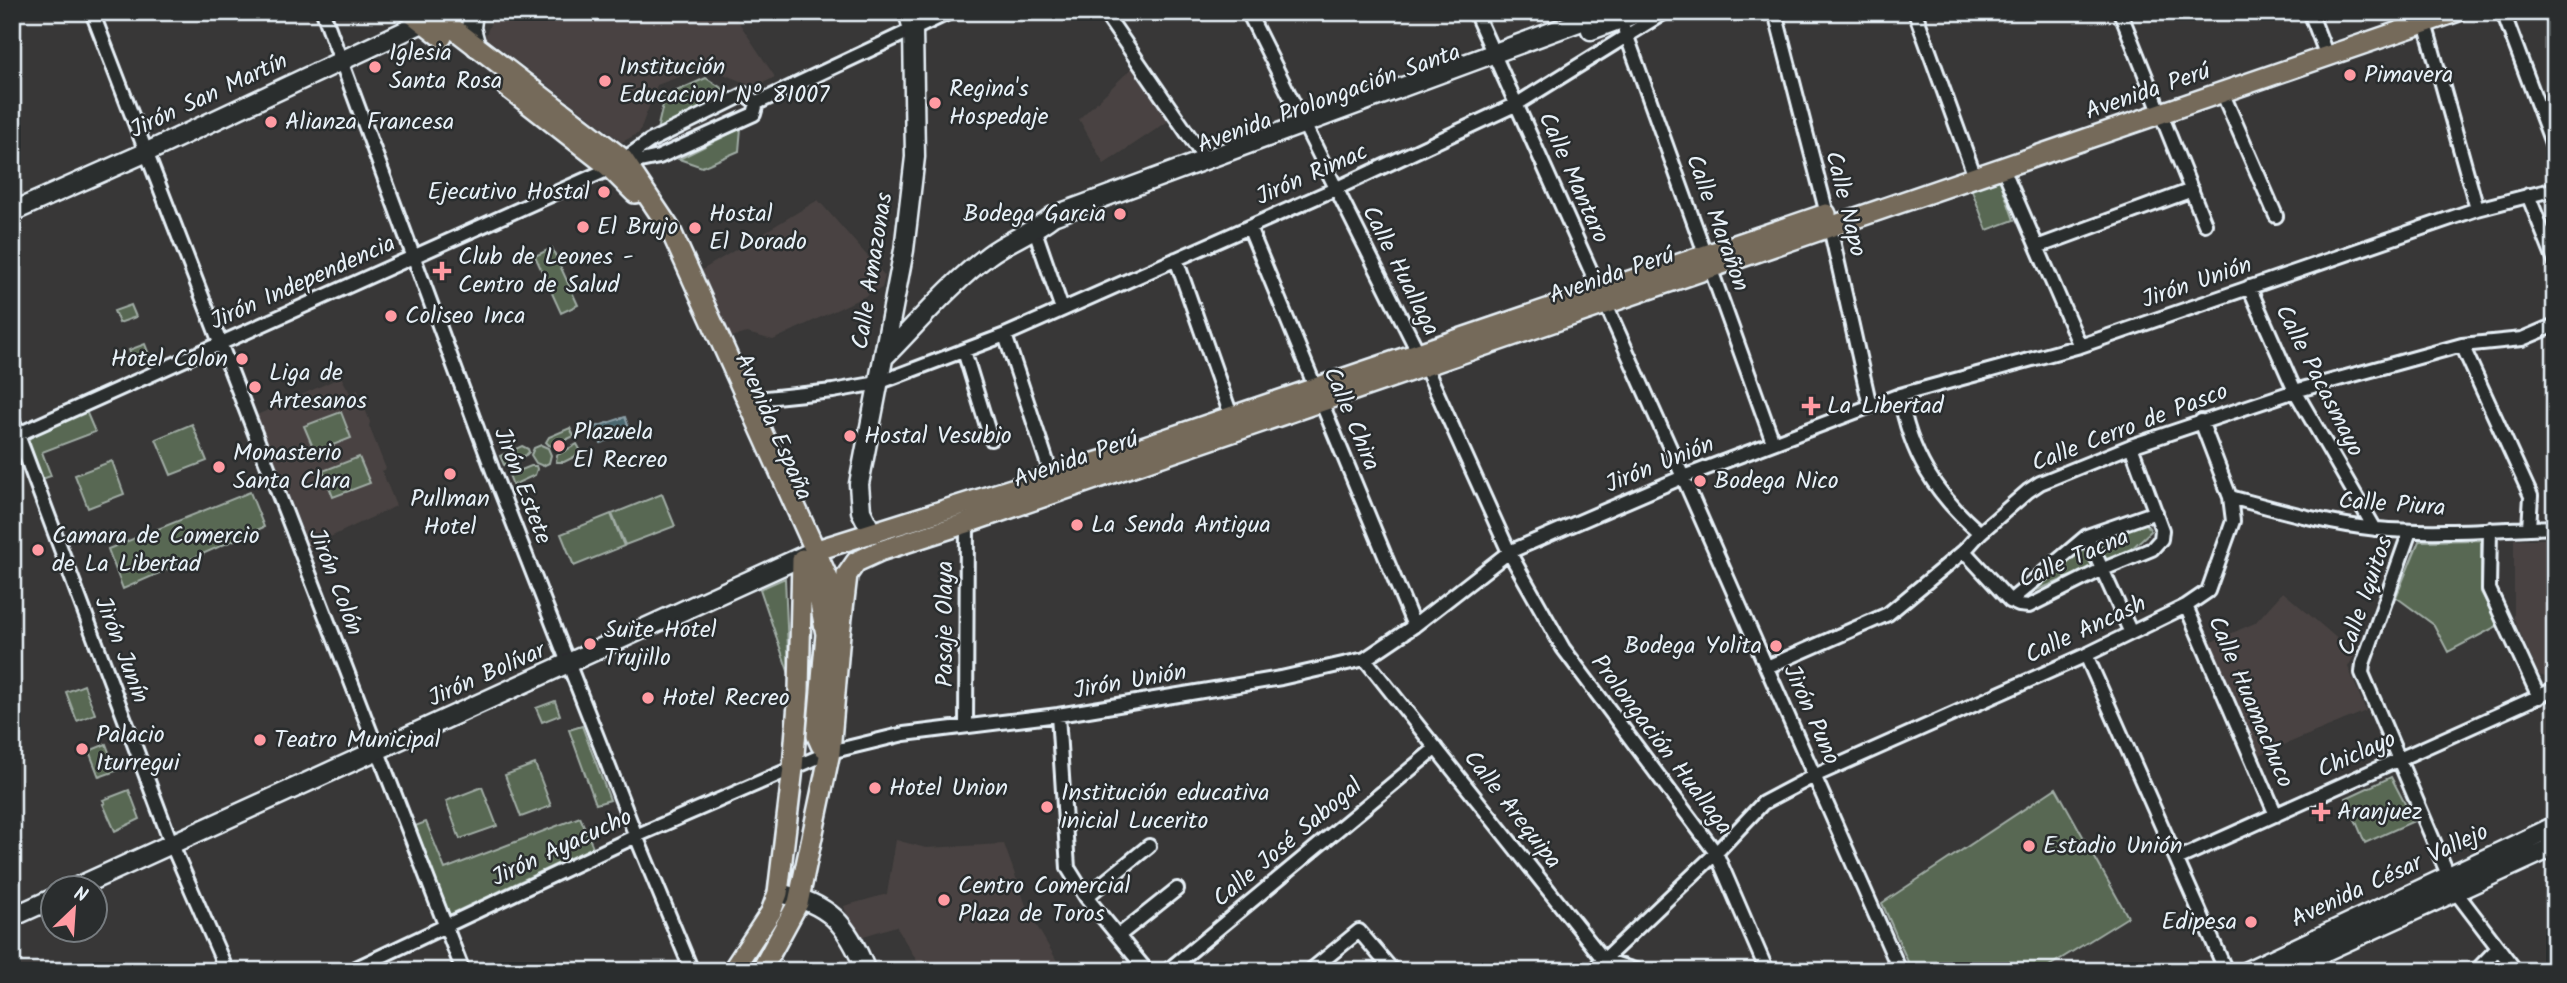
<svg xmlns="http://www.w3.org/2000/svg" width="2567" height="983" font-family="Kalam,sans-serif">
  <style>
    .built { fill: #494342 }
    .green { fill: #586852; stroke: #a0aca5; stroke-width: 2 }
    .water { fill: #4b676f; stroke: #8a9ea6; stroke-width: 2 }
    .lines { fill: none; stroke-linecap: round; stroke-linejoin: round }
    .street-casing { stroke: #e8f1f8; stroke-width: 18 }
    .secondary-casing { stroke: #e8f1f8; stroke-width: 23 }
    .primary-casing { stroke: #e8f1f8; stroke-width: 24 }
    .street { stroke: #2a2d2e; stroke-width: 12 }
    .secondary { stroke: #2a2d2e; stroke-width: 18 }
    .primary { stroke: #746a5a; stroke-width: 19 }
    .poi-dot { fill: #ff9aa2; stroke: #2a2d2e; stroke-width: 2.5 }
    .labels { text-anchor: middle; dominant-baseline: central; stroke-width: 5; stroke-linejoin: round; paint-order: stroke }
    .poi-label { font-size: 24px; fill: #e8f1f8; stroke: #2a2d2e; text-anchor: start }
    .street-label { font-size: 24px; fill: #e8f1f8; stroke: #2a2d2e }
  </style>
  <rect width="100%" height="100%" fill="#383737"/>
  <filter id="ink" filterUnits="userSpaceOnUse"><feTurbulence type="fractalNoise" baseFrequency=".0143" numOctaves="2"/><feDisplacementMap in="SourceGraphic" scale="14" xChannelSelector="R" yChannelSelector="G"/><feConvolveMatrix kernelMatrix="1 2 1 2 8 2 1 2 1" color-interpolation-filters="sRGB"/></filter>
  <g filter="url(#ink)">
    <path class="built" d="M495,12H732L775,77L755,87L706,67L657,85L639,133L622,142L485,37Z
      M1133,67L1170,120L1104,164L1079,119Z
      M818,200L885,276L882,288L773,340L747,333L728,338L702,270Z
      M341,377L350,393L358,390L370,422L369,426L386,469L382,471L396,506L309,547L257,415Z
      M2514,539H2555V675L2548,678L2539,675L2514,619Z
      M2283,592L2355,654L2348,667L2366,711L2257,756L2209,643L2255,623Z
      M896,840L926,848L1004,844L1028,911L1063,971H923L896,926L854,939L844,906L887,894Z"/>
    <path class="green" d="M706,78L729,93L657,130L665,96Z
      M741,128L739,151L702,167L679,159Z
      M1999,178L2014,220L1987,230L1971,188Z
      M552,248L578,305L561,313L535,256Z
      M131,305L136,317L119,323L114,311Z
      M145,344L150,357L134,363L129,350Z
      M86,411L95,432L42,452L51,476L42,479L28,443L30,437Z
      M341,412L351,438L315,452L304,426Z
      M192,424L207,461L171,475L156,439Z
      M570,428L574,436L553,446L549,445L546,442L549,437Z
      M577,444L582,453L564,462H556L557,455Z
      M541,445L548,448L551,455L549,463L543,466L536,463L531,455L534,448Z
      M522,446L528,449L529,452L526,455L504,465L500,456Z
      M359,457L370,483L333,497L323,471Z
      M112,461L124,494L88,508L75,475Z
      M531,466H536L537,469L535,475L513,485L509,475Z
      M250,492L264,527L123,589L108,549Z
      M662,494L675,526L625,545L612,514Z
      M611,514L624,546L574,566L561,534Z
      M2144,520L2151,531L2129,551L2102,563L2092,541Z
      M2481,540V592L2499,625L2448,652L2434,625L2396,597L2419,541Z
      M2084,545L2095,566L2035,591L2030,590Z
      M785,578L789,674L760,589Z
      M84,685L95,714L77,721L66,692Z
      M555,701L560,715L542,722L536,708Z
      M582,726L610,800L596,804L569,730Z
      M106,744L116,771L99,777L89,751Z
      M535,764L551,806L521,817L505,775Z
      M2391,777L2414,821L2365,843L2346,798Z
      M482,787L497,826L460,839L446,801Z
      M2056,788L2128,917L2041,971H1912L1882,903Z
      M129,790L140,819L115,831L103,804L105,803L103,800Z
      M580,817L593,847L449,915L415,826L426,822L445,869Z"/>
    <path class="water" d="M625,417L629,428L616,433L617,437L601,443L595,427Z"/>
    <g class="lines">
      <g class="street-casing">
        <path id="street" d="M92,12L463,971
          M323,12L494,474L636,836L692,971
          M1104,12L1205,159
          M1248,12L1425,366L1509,552L1563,648L1716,853L1767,971
          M1475,12L1683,477L1900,971
          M1775,12L1827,214L1870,406
          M1915,12L1975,177
          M2120,12L2205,224
          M2310,12L2327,56
          M2503,12L2555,151
          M2425,23L2477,209
          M1625,31L1773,442
          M2222,92L2276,216
          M621,165L659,157L754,114L757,103L950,12
          M2003,168L2080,346
          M2528,195L2555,262
          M1249,227L1414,626
          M1035,231L1062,309
          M2037,247L2192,190
          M1176,259L1233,421
          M2249,287L2295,391L2375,529
          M1005,335L1052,477
          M2462,345L2531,496L2529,528
          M964,351L991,439
          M1900,395C1910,454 1935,494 1980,533
          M747,400L833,391L878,383L1005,335L1335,189L1517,104L1665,12
          M12,419L172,845L227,971
          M12,437L611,168L650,141L745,94L757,103
          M2230,497C2279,510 2327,524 2377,529C2436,534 2496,529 2555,527
          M2490,529L2489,589L2539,697
          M2410,531L2363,664L2362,673L2455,891L2516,971
          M2087,536L2131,633
          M1964,551L2010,601L2019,605L2029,606L2101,570L2152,549L2161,539L2162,530L2131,446
          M2010,601L2087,536L2156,512
          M2186,606L2276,815
          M2086,655L2226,971
          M1365,659L1604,960L1638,971
          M1767,667L1888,614L1964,551L1980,533L2028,491L2040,483L2131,446L2295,391L2462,345L2522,339L2555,325
          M1058,715L1068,868L1086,897L1147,971
          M966,726L967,519
          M2177,859L2555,689
          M1086,897L1149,846
          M1118,936L1177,889
          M350,971L636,836L830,752L904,734L1058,715L1281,678L1365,659L1414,626L1509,552L1683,477L1900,395L2080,346L2477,209L2555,189
          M1167,971L1436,748
          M1310,971L1359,931L1393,971
          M1592,971L1716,853L1763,803L1814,776L2086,655L2186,606L2208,591L2233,521L2230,497L2201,421
          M2476,971L2498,948"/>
      </g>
      <g class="secondary-casing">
        <path id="secondary" d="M473,12L471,28L476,47
          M1591,30L1640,12
          M12,212L147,152L435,17
          M884,357C918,323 950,284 989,255C1009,240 1032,233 1053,216L1606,12
          M872,533L861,511L859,484L904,250L915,157L913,29L908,12
          M75,888L814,551
          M778,893C830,903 847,924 866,971
          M12,917L52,899
          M2247,971L2555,826
          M2282,971L2555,846"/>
      </g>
      <g class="primary-casing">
        <path id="primary" d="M410,12L442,37
          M432,12L623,159L670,229L830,583L840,634L830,752L798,903L761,971
          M507,87L608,166L635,193
          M814,551L1104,460L1826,214
          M805,560L817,587L826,634L817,736L821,745L830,752
          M840,634L847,575L856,562L880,551L967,523L2456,12
          M732,971L771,912L778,893L793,768L799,690L802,559"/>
      </g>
      <use href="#street" class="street"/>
      <use href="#secondary" class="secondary"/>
      <use href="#primary" class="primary"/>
    </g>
  </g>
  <g class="poi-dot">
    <circle cx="375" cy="67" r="7"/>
    <circle cx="2350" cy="75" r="7"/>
    <circle cx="605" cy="81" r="7"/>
    <circle cx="935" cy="103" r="7"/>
    <circle cx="271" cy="122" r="7"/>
    <circle cx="604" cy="192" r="7"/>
    <circle cx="1120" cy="214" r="7"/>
    <circle cx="583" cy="227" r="7"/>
    <circle cx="695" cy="228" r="7"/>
    <path d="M438.5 260.5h7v7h7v7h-7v7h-7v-7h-7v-7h7z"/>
    <circle cx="391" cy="316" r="7"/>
    <circle cx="242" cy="359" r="7"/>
    <circle cx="255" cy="387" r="7"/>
    <path d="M1807.5 395.5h7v7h7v7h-7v7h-7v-7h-7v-7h7z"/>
    <circle cx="850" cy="436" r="7"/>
    <circle cx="559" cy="446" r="7"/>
    <circle cx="219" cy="467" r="7"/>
    <circle cx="450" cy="474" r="7"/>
    <circle cx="1700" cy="481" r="7"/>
    <circle cx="1077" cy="525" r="7"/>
    <circle cx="38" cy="550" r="7"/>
    <circle cx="590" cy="644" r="7"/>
    <circle cx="1776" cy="646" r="7"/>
    <circle cx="648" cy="698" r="7"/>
    <circle cx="260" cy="740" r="7"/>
    <circle cx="82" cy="749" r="7"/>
    <circle cx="875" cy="788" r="7"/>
    <circle cx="1047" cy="807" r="7"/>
    <path d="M2317.5 801.5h7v7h7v7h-7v7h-7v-7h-7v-7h7z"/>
    <circle cx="2029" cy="846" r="7"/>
    <circle cx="944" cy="900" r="7"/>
    <circle cx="2251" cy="922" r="7"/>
  </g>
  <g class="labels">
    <g class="poi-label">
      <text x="389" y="53">Iglesia<tspan x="389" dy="28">Santa Rosa</tspan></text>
      <text x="619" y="67">Institución<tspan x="619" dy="28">EducacionI Nº 81007</tspan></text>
      <text x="2364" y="75">Pimavera</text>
      <text x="949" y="89">Regina's<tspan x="949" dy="28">Hospedaje</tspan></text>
      <text x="285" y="122">Alianza Francesa</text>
      <text x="590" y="192" text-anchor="end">Ejecutivo Hostal</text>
      <text x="709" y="214">Hostal<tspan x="709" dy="28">El Dorado</tspan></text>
      <text x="1106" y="214" text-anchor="end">Bodega Garcia</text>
      <text x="597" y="227">El Brujo</text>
      <text x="458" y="257">Club de Leones -<tspan x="458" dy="28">Centro de Salud</tspan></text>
      <text x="405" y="316">Coliseo Inca</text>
      <text x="228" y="359" text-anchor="end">Hotel Colon</text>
      <text x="269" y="373">Liga de<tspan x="269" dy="28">Artesanos</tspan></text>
      <text x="1827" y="406">La Libertad</text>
      <text x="573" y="432">Plazuela<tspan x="573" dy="28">El Recreo</tspan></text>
      <text x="864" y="436">Hostal Vesubio</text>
      <text x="233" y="453">Monasterio<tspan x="233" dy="28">Santa Clara</tspan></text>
      <text x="1714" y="481">Bodega Nico</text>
      <text x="450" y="499" text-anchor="middle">Pullman<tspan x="450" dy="28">Hotel</tspan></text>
      <text x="1091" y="525">La Senda Antigua</text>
      <text x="52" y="536">Camara de Comercio<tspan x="52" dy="28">de La Libertad</tspan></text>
      <text x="604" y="630">Suite Hotel<tspan x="604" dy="28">Trujillo</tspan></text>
      <text x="1762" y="646" text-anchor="end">Bodega Yolita</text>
      <text x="662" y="698">Hotel Recreo</text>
      <text x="96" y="735">Palacio<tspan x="96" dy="28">Iturregui</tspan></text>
      <text x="274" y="740">Teatro Municipal</text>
      <text x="889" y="788">Hotel Union</text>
      <text x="1061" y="793">Institución educativa<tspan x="1061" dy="28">inicial Lucerito</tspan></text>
      <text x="2337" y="812">Aranjuez</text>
      <text x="2043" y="846">Estadio Unión</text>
      <text x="958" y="886">Centro Comercial<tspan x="958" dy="28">Plaza de Toros</tspan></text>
      <text x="2237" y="922" text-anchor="end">Edipesa</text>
    </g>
    <g class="street-label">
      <text transform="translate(2148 92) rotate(-19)">Avenida Perú</text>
      <text transform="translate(209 96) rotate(-25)">Jirón San Martín</text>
      <text transform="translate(1329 99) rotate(-20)">Avenida Prolongación Santa</text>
      <text transform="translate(1312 175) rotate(-24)">Jirón Rimac</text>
      <text transform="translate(1573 178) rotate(66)">Calle Mantaro</text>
      <text transform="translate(1845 204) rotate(76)">Calle Napo</text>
      <text transform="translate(1717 223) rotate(70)">Calle Marañon</text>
      <text transform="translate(873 271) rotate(-81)">Calle Amazonas</text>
      <text transform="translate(1400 271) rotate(63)">Calle Huallaga</text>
      <text transform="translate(1612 276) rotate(-19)">Avenida Perú</text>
      <text transform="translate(303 283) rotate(-24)">Jirón Independencia</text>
      <text transform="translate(2197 283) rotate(-19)">Jirón Unión</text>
      <text transform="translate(2319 381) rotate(63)">Calle Pacasmayo</text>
      <text transform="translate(1351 419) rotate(67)">Calle Chira</text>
      <text transform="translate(773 427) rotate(66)">Avenida España</text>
      <text transform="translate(2130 428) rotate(-21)">Calle Cerro de Pasco</text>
      <text transform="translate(1076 460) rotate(-19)">Avenida Perú</text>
      <text transform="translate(1660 465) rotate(-22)">Jirón Unión</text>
      <text transform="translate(522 486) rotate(69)">Jirón Estete</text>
      <text transform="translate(2392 505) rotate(4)">Calle Piura</text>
      <text transform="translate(2074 559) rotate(-23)">Calle Tacna</text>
      <text transform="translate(335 582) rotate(69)">Jirón Colón</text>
      <text transform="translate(2366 596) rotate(-71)">Calle Iquitos</text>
      <text transform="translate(945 624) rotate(-90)">Pasaje Olaya</text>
      <text transform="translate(2086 630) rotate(-25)">Calle Ancash</text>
      <text transform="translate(121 650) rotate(69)">Jirón Junín</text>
      <text transform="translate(487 675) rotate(-24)">Jirón Bolívar</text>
      <text transform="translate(1130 682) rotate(-10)">Jirón Unión</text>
      <text transform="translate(2250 702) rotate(67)">Calle Huamachuco</text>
      <text transform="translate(1811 715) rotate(66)">Jirón Puno</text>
      <text transform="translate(1661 745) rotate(53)">Prolongación Huallaga</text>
      <text transform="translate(2357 755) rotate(-24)">Chiclayo</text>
      <text transform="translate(1512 810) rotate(52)">Calle Arequipa</text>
      <text transform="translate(1288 843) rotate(-40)">Calle José Sabogal</text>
      <text transform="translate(562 848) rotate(-25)">Jirón Ayacucho</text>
      <text transform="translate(2390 876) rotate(-25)">Avenida César Vallejo</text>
    </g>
  </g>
  <rect width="2567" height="983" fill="none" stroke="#2a2d2e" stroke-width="42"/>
  <rect x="21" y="21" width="2525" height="941" fill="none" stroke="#e8f1f8" stroke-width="2.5" filter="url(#ink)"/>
  <g transform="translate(74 909) rotate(25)"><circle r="33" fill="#2a2d2e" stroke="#767b7f" stroke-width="2"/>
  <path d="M0-5L12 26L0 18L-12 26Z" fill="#ff9aa2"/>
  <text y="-10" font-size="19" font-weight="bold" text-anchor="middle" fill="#e8f1f8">N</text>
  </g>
</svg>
